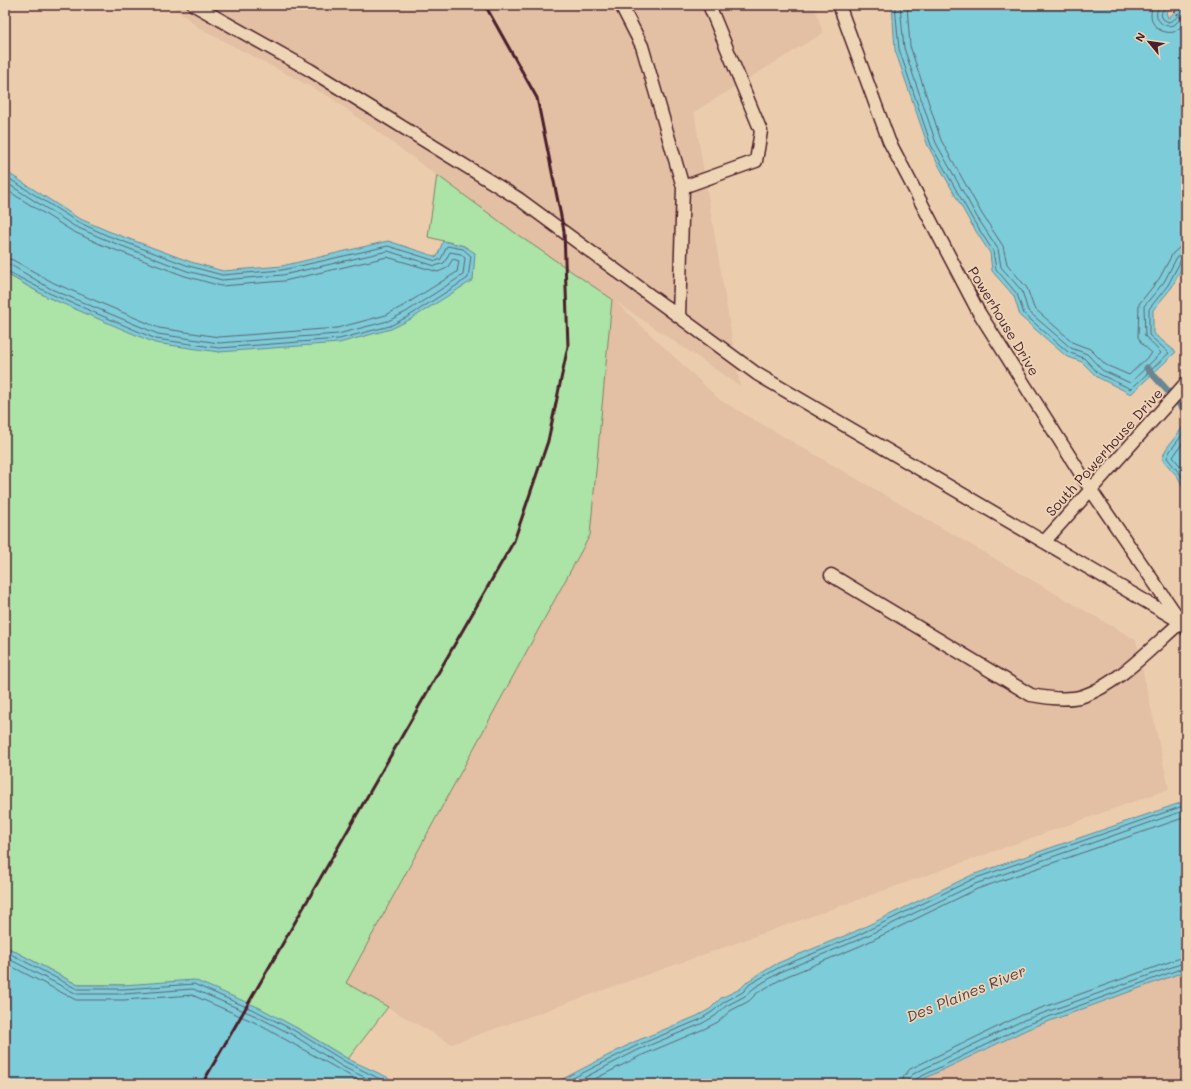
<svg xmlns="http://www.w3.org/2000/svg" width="1191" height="1089" font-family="Mali,sans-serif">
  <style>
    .built { fill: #e3bfa3 }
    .green { fill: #ace3a6; stroke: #7b8168 }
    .water { fill: #7dccd9; stroke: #698793 }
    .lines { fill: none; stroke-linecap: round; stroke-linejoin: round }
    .shore { stroke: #5e6471; stroke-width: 1 }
    .stream { stroke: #698793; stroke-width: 7 }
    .lane-casing { stroke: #4a1f2b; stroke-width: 15 }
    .path { stroke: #4a1f2b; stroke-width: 2.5; stroke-dasharray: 1 3; stroke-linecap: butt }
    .lane { stroke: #edd5b5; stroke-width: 12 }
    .rail { stroke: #4a1f2b; stroke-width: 3 }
    .labels { text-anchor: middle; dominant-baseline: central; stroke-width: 3.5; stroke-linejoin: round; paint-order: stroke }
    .street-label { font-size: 14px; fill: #4a1f2b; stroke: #edd5b5 }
    .water-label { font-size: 15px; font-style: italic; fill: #54424e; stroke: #edd5b5 }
  </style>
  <rect width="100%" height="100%" fill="#ebcdae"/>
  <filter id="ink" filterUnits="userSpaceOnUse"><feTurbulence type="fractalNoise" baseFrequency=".025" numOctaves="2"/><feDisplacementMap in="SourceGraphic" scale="8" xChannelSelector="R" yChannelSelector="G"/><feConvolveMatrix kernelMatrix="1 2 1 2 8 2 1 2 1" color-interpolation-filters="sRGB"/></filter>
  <g filter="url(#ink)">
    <path class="built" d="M171,5H814L823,33L694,112L740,386L615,301L720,400L1136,640L1169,789L452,1044L346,984L590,535L612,299L518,235L330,97L199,28Z
      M1186,971V1084H913L1028,1029Z"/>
    <path class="green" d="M437,175L518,235L612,299L590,535L346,983L388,1007L348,1059L297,1028L123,985H78L5,946V273L47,297L83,310L219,352L464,246L428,237Z"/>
    <path class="water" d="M892,5H1173L1166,12L1168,18L1183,5H1186V259L1172,287L1153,310V333L1176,352L1131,394L1097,377L1082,362L1066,356L1020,316L1014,296L992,271L990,253L970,222L928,146L895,50Z
      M5,171L78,218L108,231L191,262L223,271L282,266L388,241L437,257L443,241L464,246L475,253L473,280L411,319L391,329L339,343L219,352L155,343L47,297L5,273Z
      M1186,423V493L1178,477L1162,459L1166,449Z
      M1186,801V971L1028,1029L913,1084H545L555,1083L634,1042L697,1016L710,1009L721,998L740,989L748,981L778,963L854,932L972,875Z
      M5,946L78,985H123L194,980L260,1008L297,1028L348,1059L402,1084H5Z"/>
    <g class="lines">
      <path class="shore" d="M895,5L899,49L931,145L973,220L993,251L996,269L1017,294L1024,314L1068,352L1084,358L1099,374L1131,389L1169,353L1149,335V309L1168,285L1181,260L1186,258
        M900,5L904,48L936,143L977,217L998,249L1001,267L1022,291L1028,311L1071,348L1087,354L1102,370L1130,383L1161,353L1145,336L1144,306L1164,282L1177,257L1186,253
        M907,5L910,46L941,140L982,214L1003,246L1007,264L1027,288L1034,308L1074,343L1090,349L1106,365L1129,375L1152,353L1142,344L1138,337L1139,304L1159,279L1173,253L1179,248L1186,247
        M1153,5C1146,21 1158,35 1174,32L1186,23
        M1160,5C1151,16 1161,29 1174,25L1186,14
        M1168,5C1163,10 1159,13 1163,19L1168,22C1175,21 1184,12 1185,5
        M5,176L76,221L106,235L189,266L222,275L282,270L388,246L436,261L441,259L447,246L463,249L471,256L468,278L409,316L390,326L339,339L219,348L156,339L49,293L5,270
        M5,182L74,226L104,239L187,271L222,280L283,275L388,251L435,266L444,263L450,252L461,254L465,258L463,275L406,312L388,321L338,334L219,343L158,334L51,289L11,265L5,264
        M5,189L72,231L102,245L185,276L221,286L284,281L387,257L438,272L447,268L453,259L459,261L457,272L403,306L386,315L337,328L219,337L159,328L54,283L13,260L5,258
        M1186,430L1170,451L1167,458L1181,475L1186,486
        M1186,438L1173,457L1186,473
        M5,951L77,989H124L194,984L258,1012L295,1031L346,1062L390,1084
        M5,957L77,994H124L193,989L256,1016L293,1035L343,1067L379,1084
        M5,963L76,1000H124L192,995L254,1022L365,1084
        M561,1084L636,1046L699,1020L712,1012L724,1002L743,992L750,984L780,967L856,936L973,879L1186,805
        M572,1084L638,1050L701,1024L715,1016L726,1006L745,996L754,988L782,971L858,940L975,884L1186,810
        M585,1084L640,1056L704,1029L718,1022L730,1011L749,1001L757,993L785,977L860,946L977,889L1186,817
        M902,1084L904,1076L910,1069L1022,1015L1186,956
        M908,1084L909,1078L913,1074L1024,1020L1186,962
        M913,1084L916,1079L1026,1025L1186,967"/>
      <path class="stream" d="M1147,368L1186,411"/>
      <g class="lane-casing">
        <path id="lane" d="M194,5L310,70L519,199L757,374L1181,622
          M621,5L642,46L683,187L679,316
          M839,5L889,141L978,311L1091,490L1186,629
          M683,187L756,161L761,131L709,5
          M1044,542L1186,383
          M831,575L1031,695C1047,698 1067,701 1083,696C1117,685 1154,645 1181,622"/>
      </g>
      <path class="path" d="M1169,5L1186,23"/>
      <use href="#lane" class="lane"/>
      <path class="rail" d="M202,1084L514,541L548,441L568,346L564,231L537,98L485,5"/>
    </g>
  </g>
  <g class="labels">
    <g class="street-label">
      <text transform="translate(1004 321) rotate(59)">Powerhouse Drive</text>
      <text transform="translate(1104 452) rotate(-48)">South Powerhouse Drive</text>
    </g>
    <g class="water-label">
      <text transform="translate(966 993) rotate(-22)">Des Plaines River</text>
    </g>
  </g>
  <rect width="1191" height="1089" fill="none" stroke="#edd5b5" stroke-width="20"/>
  <rect x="10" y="10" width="1171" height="1069" fill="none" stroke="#4a1f2b" stroke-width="1.5" filter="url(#ink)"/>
  <g transform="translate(1149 42) rotate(299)" stroke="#edd5b5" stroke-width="3" paint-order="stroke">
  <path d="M0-3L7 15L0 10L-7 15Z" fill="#4a1f2b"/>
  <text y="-6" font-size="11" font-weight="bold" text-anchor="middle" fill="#4a1f2b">N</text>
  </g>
</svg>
